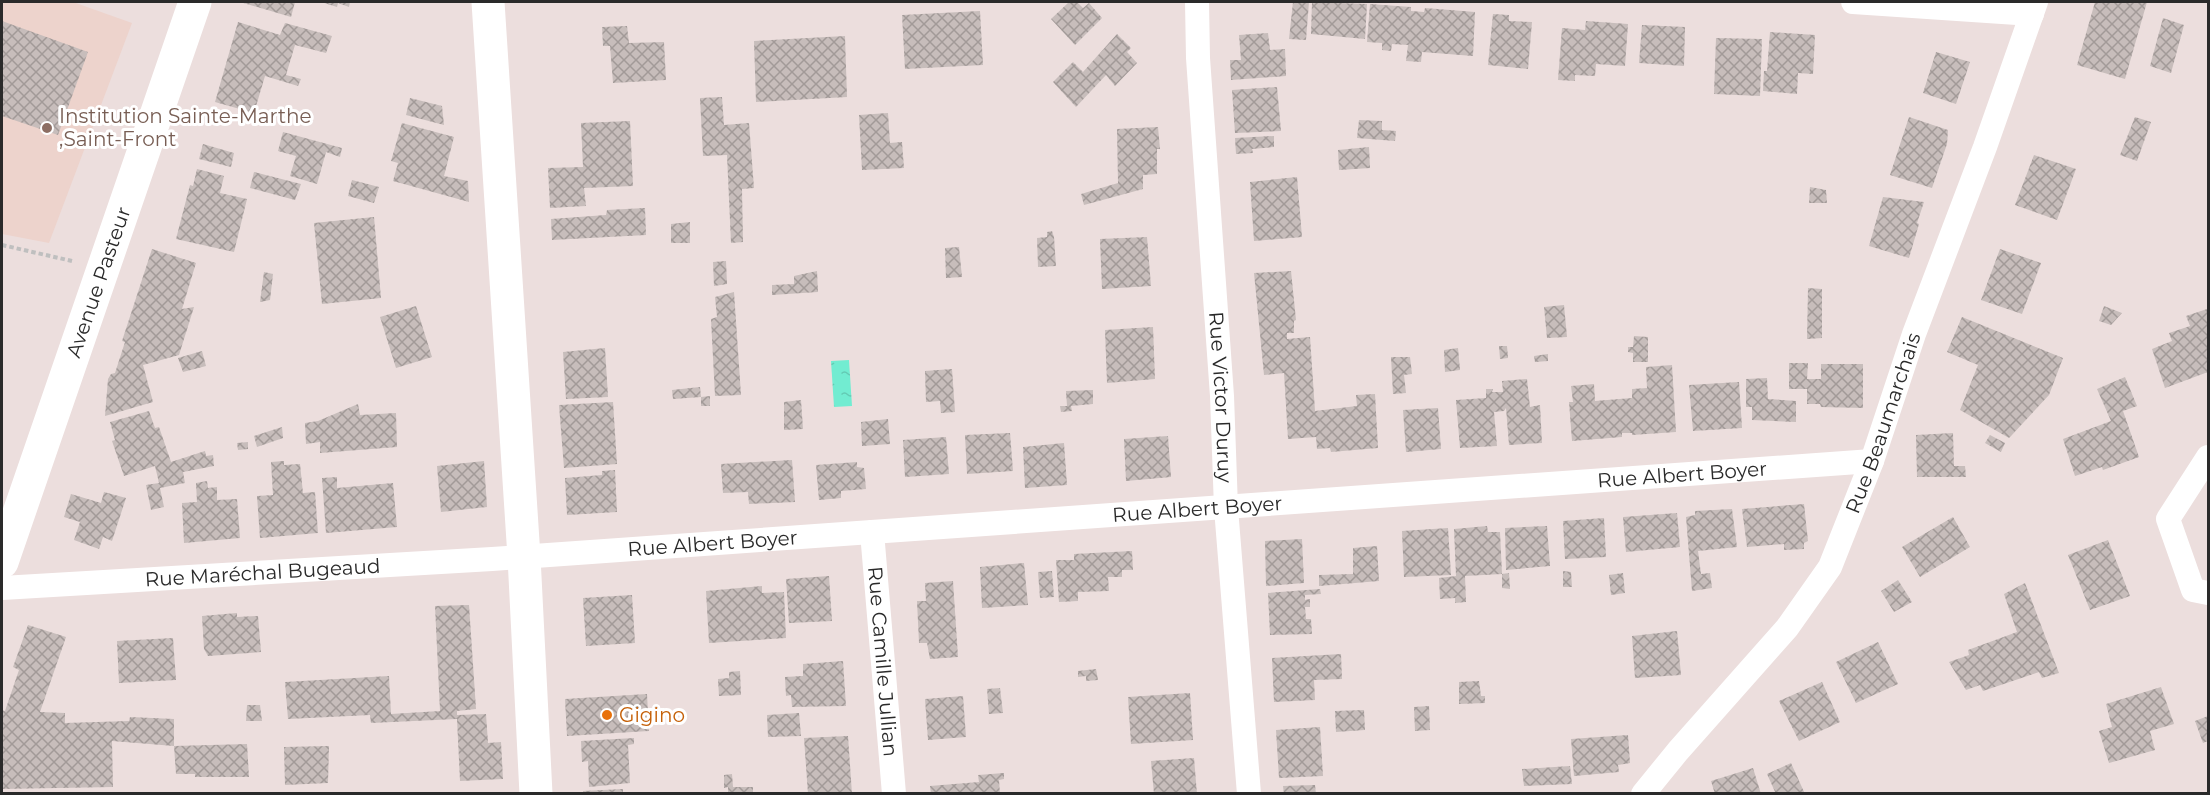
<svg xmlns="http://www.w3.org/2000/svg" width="2210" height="795" font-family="Montserrat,sans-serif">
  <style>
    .education { fill: #edd3cc }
    .water { fill: url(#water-ripples) }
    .building { fill: url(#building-cross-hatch) }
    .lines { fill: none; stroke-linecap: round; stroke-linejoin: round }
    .path { stroke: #bfbfbf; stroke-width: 4; stroke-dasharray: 4.5 3; stroke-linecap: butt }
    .street { stroke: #fff; stroke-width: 24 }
    .secondary { stroke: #fff; stroke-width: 33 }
    .education-dot { fill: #8d6e63; stroke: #fff; stroke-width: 2 }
    .food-dot { fill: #e8710a; stroke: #fff; stroke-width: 2 }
    .labels { text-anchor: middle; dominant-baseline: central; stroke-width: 6; stroke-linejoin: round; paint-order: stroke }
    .education-label { font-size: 20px; fill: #785e54; stroke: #fff; text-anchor: start }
    .street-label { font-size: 20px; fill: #2a2a2a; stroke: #fff }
    .food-label { font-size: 20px; fill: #c56008; stroke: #fff; text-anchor: start }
  </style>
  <defs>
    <pattern id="water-ripples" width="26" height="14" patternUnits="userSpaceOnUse" patternTransform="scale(1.5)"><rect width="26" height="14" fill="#72ecd1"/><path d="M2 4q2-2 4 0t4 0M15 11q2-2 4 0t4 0" fill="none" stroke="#63cbb4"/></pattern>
    <pattern id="building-cross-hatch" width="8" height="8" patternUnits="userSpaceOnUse" patternTransform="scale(1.5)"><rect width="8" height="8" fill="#c7bdbb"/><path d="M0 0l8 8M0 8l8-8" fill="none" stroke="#a29a98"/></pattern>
  </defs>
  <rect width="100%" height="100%" fill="#ecdedd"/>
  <path class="education" d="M2,2H73L132,23L49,243L2,234Z"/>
  <path class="water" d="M849,360L852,406L834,407L831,361Z"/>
  <path class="building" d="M240,2H295L291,17Z
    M321,2H350L349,7L338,3L337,7Z
    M1069,2H1077L1083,8L1089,3L1102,18L1075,45L1051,19Z
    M1293,2H1309L1306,40L1289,39Z
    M1312,2L1367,4L1365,39L1311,34Z
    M2095,2H2147L2125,79L2077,65Z
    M1370,4L1411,7V11L1424,12L1425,8L1475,12L1473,56L1422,52L1421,62L1406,61L1408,45L1392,44L1391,51L1382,50V43L1367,42Z
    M980,11L983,65L905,69L902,15Z
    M1493,14L1509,15V21L1532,22L1528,69L1488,65Z
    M2163,18L2184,25L2171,73L2150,66Z
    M2,21L88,52L58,135L2,116Z
    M1586,21L1628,24L1625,66L1596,64L1595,76L1575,75V81L1558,80L1562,28L1585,30Z
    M238,22L280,35L285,23L332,36L326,53L295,45L286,75L301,79L298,86L265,76L254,113L215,102Z
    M1642,25L1685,27L1684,66L1639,63Z
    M627,26L629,43L664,42L666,80L613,83L610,46H603L602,27Z
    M1770,32L1815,35L1813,74L1798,73L1797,94L1763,91L1764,71H1767Z
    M1268,33L1270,50L1285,49L1286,76L1231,80L1230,60H1241L1239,35Z
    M1117,34L1131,48L1127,52L1137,63L1115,86L1106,75L1076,107L1053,82L1073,62L1083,72Z
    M845,36L847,97L756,102L754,41Z
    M1716,38L1762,39L1760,96L1714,94Z
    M1936,52L1970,62L1956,104L1923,93Z
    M1277,87L1281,131L1235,133L1232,90Z
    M722,97L724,125L749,123L754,188L742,189L743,242L731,243L727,155L703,156L700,98Z
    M410,98L442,106L444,125L406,115Z
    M888,113L890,143L902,142L904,168L862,170L859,115Z
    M1909,117L1948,130L1947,144L1932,188L1890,175Z
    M2135,117L2151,122L2137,161L2120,155Z
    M1359,120L1382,121V130L1396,131L1395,141L1357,138Z
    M630,121L633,186L584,188L586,206L550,208L548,168L583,167L581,123Z
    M402,123L454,137L444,176L468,181L469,202L393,181L398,163L391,161Z
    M1158,127L1160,149H1157V174L1143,175V189L1084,205L1081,194L1118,183L1117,129Z
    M283,132L342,148L340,157L326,152L317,184L290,176L296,156L278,151Z
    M1274,136V147L1252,149L1253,153L1236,154L1235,138Z
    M203,144L234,153L231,167L199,159Z
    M1369,147L1370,168L1339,170L1338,150Z
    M2034,155L2076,169L2057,220L2015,205Z
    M197,169L224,176L220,193L247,199L234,252L176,239L190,185L193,186Z
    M254,172L301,184L295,200L250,188Z
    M1297,177L1302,237L1254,241L1250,182Z
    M352,180L379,187L374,203L348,196Z
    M1810,187L1826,190L1827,203H1809Z
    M1883,197L1924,202L1917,223L1919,224L1909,258L1869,246Z
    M645,208L646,235L552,240L551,219L606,215L607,210Z
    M374,217L381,298L322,304L314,223Z
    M690,222V243H671V224Z
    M1052,231L1054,237L1056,266L1038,267L1037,238L1047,237V232Z
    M1147,237L1151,286L1102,289L1100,239Z
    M959,247L962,277L946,278L945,248Z
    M152,249L196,263L182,309L194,307L179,355L143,365L153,402L105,416L108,379L111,374L115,373L125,342L122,341Z
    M2000,249L2041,263L2022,314L1981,300Z
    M726,261L727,284L714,286L713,262Z
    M817,271L818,292L772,295V285L794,284V276Z
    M1291,271L1296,320L1294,321V333H1287V339L1310,337L1315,411L1357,406L1356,395L1375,394L1378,448L1331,452L1330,448L1317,449L1316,437L1288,439L1284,373L1264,375L1254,273Z
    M264,272L273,274L270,300L260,302Z
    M1808,288L1822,289V338L1807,339Z
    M734,292L741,395L715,396L711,319L717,317L715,297Z
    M1564,305L1567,337L1547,338L1544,307Z
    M416,306L432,357L396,368L380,317Z
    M2104,306L2122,313L2111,325L2099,321Z
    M2207,309L2208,372L2165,388L2152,349L2172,341L2169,333L2190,326L2186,316Z
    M1962,317L2063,358L2049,395L2009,438L1960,410L1978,365L1947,352Z
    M1153,327L1155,379L1107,383L1105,330Z
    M1634,336L1648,337V362H1633V353L1628,352V347H1633Z
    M1499,346H1507L1508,358L1500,359Z
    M605,348L608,397L566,399L563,352Z
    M1458,348L1460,370L1445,372L1444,350Z
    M202,351L206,366L183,372L178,358Z
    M1548,354V361L1535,362L1534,356Z
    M1391,357H1410L1412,374L1404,375L1406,393L1393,394Z
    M1789,363H1808L1807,379H1821V364H1863V408L1821,407L1820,404H1807V389H1789Z
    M1672,365L1676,432L1632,435V433H1622V437L1572,441L1569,402H1573L1571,386L1594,384L1595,401L1632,398V389L1647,388L1646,367Z
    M952,369L955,412L941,413L940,401L926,402L925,371Z
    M2125,377L2137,406L2123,411L2139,457L2103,470L2102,467L2075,476L2063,439L2111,421L2097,389Z
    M1767,378L1768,399L1796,401V422L1752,420V407H1746V379Z
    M1527,379L1530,407L1540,405L1542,443L1509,445L1506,408L1504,411L1494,412L1497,446L1460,448L1456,400L1486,398V389H1493L1492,392H1503L1502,381Z
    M1739,382L1742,428L1693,431L1689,385Z
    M700,387L701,397L710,396V406H701V397L673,399L672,390Z
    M1093,390V404L1071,406L1072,411L1061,412L1060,406H1067L1066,391Z
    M801,400L803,429L784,430V402Z
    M613,402L617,464L564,468L559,405Z
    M358,404L360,415L396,413L397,447L320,453V442L306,444L305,423L318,421Z
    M1438,408L1441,449L1406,452L1403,410Z
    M149,411L155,428L159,427L171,462L205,451L206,456L213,455L214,466L183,472L185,483L160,488L164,507L151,510L146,485L159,483L155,466L124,476L112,441L115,440L110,422Z
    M888,419L890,444L862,446L861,422Z
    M282,427L283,438L257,447L254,436Z
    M1010,433L1013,471L967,474L965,435Z
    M1953,433L1954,466H1965L1966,477H1917L1916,435Z
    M1990,435L2005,443L2001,452L1985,443Z
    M1168,436L1171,477L1126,481L1124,439Z
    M946,437L949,474L905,477L903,440Z
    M248,442V449L238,450L237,443Z
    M1064,443L1067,485L1025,488L1023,447Z
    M792,460L795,502L749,504L748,492L723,493L721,464Z
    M284,461V465L300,464L303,493L315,492L318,533L260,538L257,496L273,495L271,462Z
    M484,461L487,507L441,512L437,466Z
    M857,462V467L864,468L866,489L841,491V498L819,500L816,465Z
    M615,470L617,512L567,515L565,478L602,475V471Z
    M337,477V488L393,483L397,527L326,533L322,478Z
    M207,481L208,488L217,487V500L237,499L240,538L184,543L182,503L197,502L196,483Z
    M104,492L126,498L112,541L103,537L99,549L74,540L80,522L64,517L71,494L101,503Z
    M1804,504L1808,541L1804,543V549L1784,550V544L1747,547L1742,509Z
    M1732,509L1737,547L1698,551L1701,574L1710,573L1712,588L1692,591L1686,517L1695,515V511Z
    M1677,513L1680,547L1626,552L1623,517Z
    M1953,517L1970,547L1920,577L1902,547Z
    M1604,518L1606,557L1565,559L1563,521Z
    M1487,526L1488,532H1500L1502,574L1465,576L1466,602L1455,603V598L1440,599L1439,578L1456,576L1454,529Z
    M1547,526L1550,566L1506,570L1505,528Z
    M1448,528L1451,575L1404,577L1402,531Z
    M1302,539L1304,583L1266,586L1265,541Z
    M2108,540L2130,596L2090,610L2068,555Z
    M1377,546L1379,581L1319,586V575L1353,574V548Z
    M1132,551L1133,570H1122V577H1108L1109,591L1078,592V601L1059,602L1056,560H1074V554Z
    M1024,563L1028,605L982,608L980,567Z
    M1052,571L1054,597L1040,598L1038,572Z
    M1563,571L1571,572L1572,587H1563Z
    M1509,573L1510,589L1502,588V574Z
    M1623,573L1625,593L1611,595L1609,575Z
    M829,576L832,621L789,623L786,579Z
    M1898,580L1912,602L1894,612L1881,591Z
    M953,581L958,657L930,659L927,643H919L917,601H926L925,583Z
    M2025,583L2059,673L2042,678L2039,672L1983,691L1980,685L1966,690L1949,662L1969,655L1968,650L2017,632L2004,594Z
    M762,586V593L784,592L786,638L709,643L706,591Z
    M1320,589L1321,594L1305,595V600L1310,599V607H1305L1306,619H1311L1312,634L1270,635L1268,593Z
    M632,595L635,643L586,646L583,598Z
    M469,605L476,709L457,711V715L486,714L488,743L501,742L503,779L460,781L457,719L371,723L370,715L288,719L285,682L389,676L391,714L440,711L435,606Z
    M237,613V617L258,616L261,652L208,656L204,649L202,616Z
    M28,625L66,637L40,712L65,713V723L129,721L130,717L174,719V746L112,741L113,787L2,789V710L5,711L19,670L13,667Z
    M1677,631L1681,675L1635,678L1632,636Z
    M173,638L176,680L119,683L117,641Z
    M1878,642L1898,684L1856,703L1836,662Z
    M1341,654L1342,679L1314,680L1315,700L1274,702L1272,658Z
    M843,661L846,706L792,707L791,695L786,696L785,677L803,676V664Z
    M1096,669L1098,680L1086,681V676L1078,677V671Z
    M740,671L741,695L719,696L718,679L729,678V672Z
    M1479,681L1481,696H1485V703L1459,704V682Z
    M1822,682L1840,722L1799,741L1779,701Z
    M2161,687L2174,724L2150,731L2155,750L2109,763L2099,731L2112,727L2106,704Z
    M1000,688L1003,713L989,714L987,689Z
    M1190,693L1193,740L1131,744L1128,697Z
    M647,694L649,731L567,736L565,699Z
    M963,696L966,737L928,740L925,699Z
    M247,705H260L262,721H246Z
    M1429,706L1430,730L1415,731L1414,707Z
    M1364,710L1365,730L1336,732L1335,711Z
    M799,713L801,736L768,737L767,715Z
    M2208,716V741L2203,743L2195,721Z
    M1320,727L1323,776L1279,778L1276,730Z
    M1628,735L1630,763L1618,765L1619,772L1574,776L1571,739Z
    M848,736L852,794H808L804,738Z
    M634,738V744L628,745L630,783L589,787L588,761L582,762L581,741Z
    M247,744L249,777H195V774H176L174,746Z
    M329,746L328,783L285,785L284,747Z
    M1194,758L1197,794H1154L1151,761Z
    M1791,763L1805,794H1776L1767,774Z
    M1570,766L1572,784L1524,786L1522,769Z
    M1753,768L1761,794H1715L1711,781Z
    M1004,773V779L999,780L1000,794H931L930,786L979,782L978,775Z
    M732,774L733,787H753V794H728V787L724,788V775Z
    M1315,785L1316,794H1284L1283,786Z
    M623,789V794H583V791Z"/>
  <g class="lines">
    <path class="path" d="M2,245L72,261"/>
    <g class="street">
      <path id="s1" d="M1197,2L1198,58L1222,396L1226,508L1249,794"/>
      <path d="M1853,2L2032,14"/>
      <path d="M2208,457L2168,519L2193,590L2208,593"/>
      <path id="s2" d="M872,532L894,794"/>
      <path id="s3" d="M2,588L492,559L1872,461"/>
      <path id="s4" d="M1643,794L1678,751L1787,628L1830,567L1872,461L1914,334L1985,147L2036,2"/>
    </g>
    <g class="secondary">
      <path d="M488,2L524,557L536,794"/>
      <path id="s5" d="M2,562L195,2"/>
    </g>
  </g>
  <circle class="education-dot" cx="47" cy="128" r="6"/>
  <circle class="food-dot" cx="607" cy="715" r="6"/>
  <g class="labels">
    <g class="education-label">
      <text x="59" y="116">Institution Sainte-Marthe<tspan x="59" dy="23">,Saint-Front</tspan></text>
    </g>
    <g class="street-label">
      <text stroke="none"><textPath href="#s5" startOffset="296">Avenue Pasteur</textPath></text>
      <text stroke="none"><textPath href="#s1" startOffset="396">Rue Victor Duruy</textPath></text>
      <text stroke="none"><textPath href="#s4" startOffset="448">Rue Beaumarchais</textPath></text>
      <text stroke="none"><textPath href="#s3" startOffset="1684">Rue Albert Boyer</textPath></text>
      <text stroke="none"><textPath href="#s3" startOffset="1198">Rue Albert Boyer</textPath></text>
      <text stroke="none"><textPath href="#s3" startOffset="712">Rue Albert Boyer</textPath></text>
      <text stroke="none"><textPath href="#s3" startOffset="261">Rue Maréchal Bugeaud</textPath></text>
      <text stroke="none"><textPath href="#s2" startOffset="130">Rue Camille Jullian</textPath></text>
    </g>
    <g class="food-label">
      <text x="619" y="715">Gigino</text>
    </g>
  </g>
  <rect width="2210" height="795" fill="none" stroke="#2a2a2a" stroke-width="6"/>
</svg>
